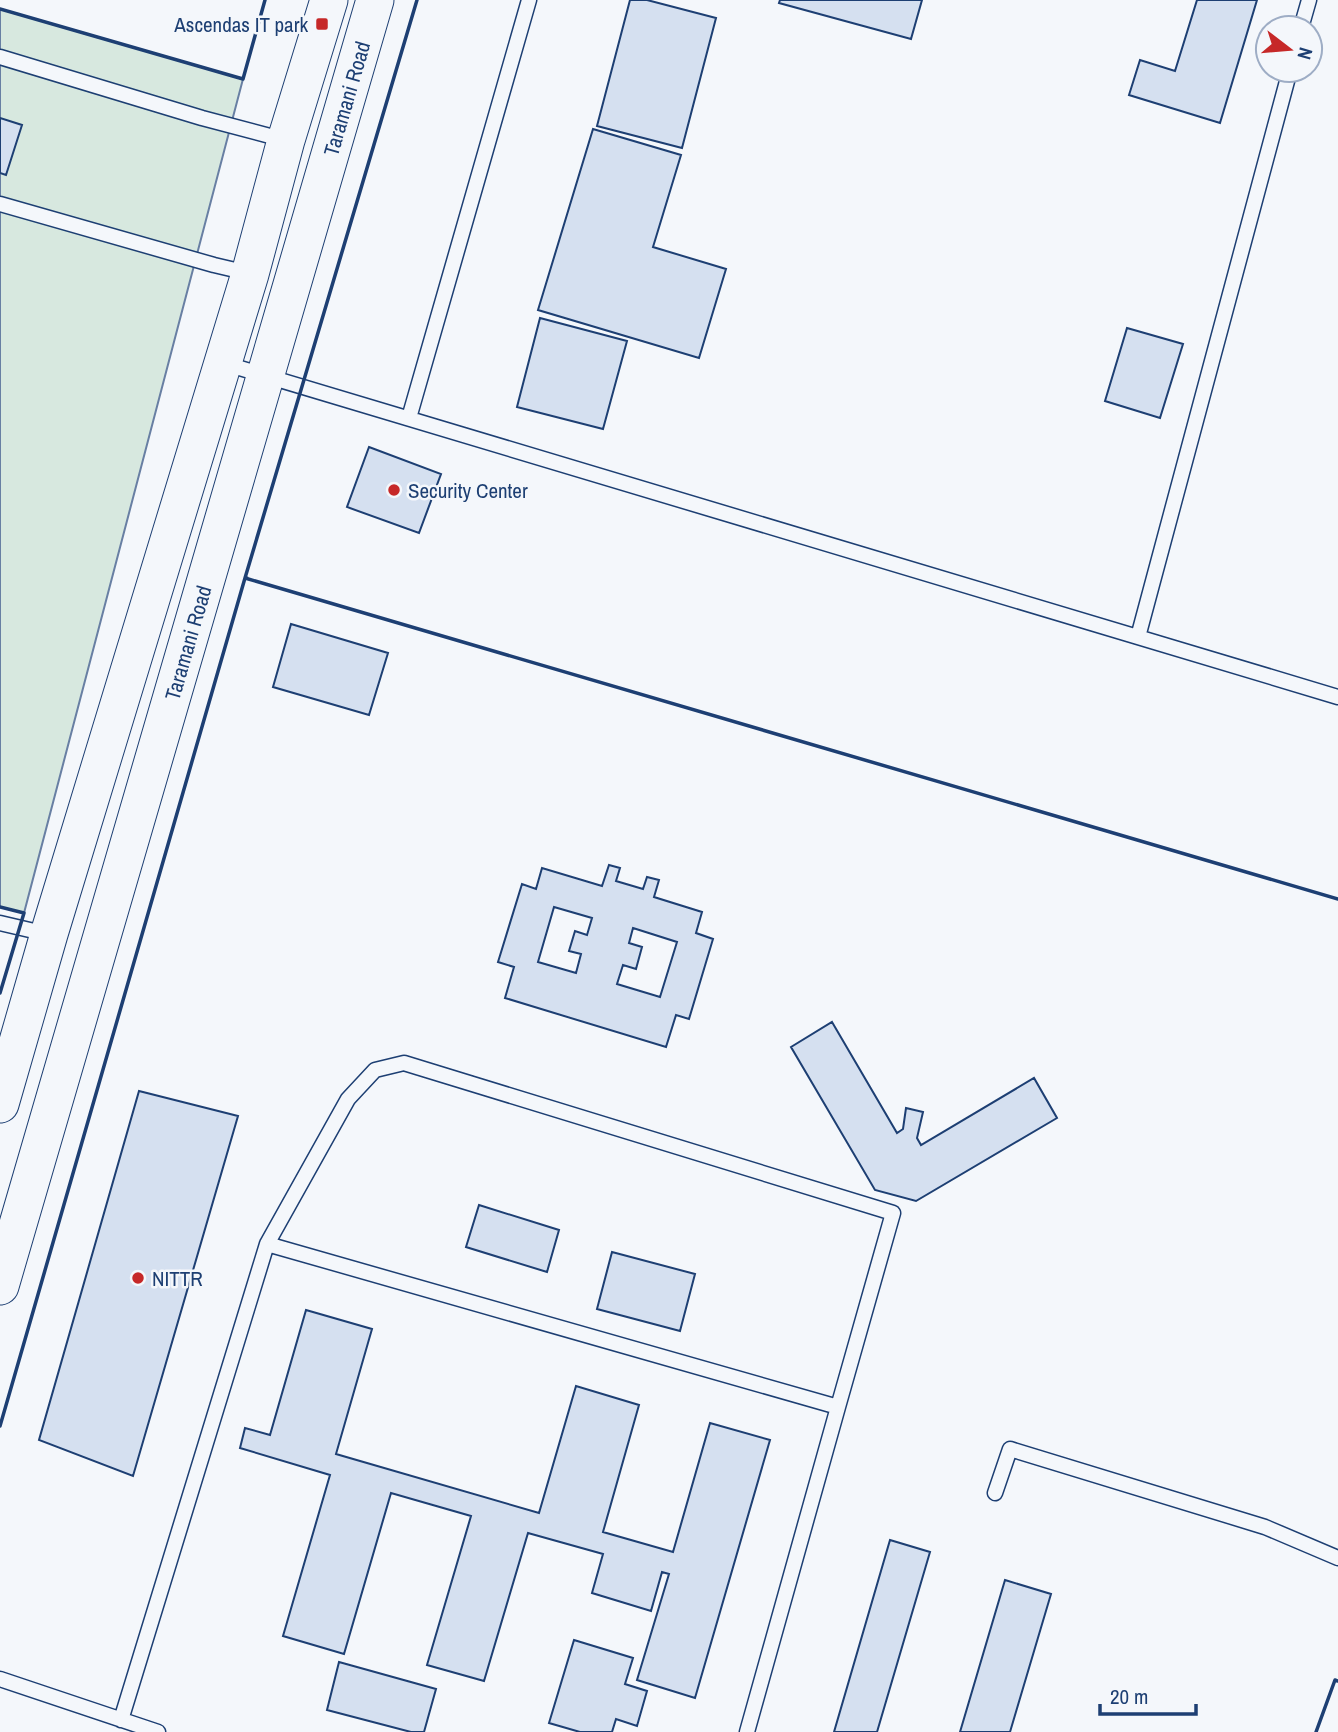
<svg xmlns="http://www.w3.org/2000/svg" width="1338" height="1732" font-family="'Archivo Narrow',sans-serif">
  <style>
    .green { fill: #d7e8df; stroke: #687fa3; stroke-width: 2 }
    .building { fill: #d5e0f0; stroke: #1d3f73; stroke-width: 2; fill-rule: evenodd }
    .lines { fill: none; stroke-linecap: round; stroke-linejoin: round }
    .service-casing { stroke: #1d3f73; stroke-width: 17 }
    .tertiary-casing { stroke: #1d3f73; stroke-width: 39 }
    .service { stroke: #f4f7fb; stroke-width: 14 }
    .tertiary { stroke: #f4f7fb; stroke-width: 37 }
    .wall { stroke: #1d3f73; stroke-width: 3.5 }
    .poi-dot { fill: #c62828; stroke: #f4f7fb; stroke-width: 2.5 }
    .labels { text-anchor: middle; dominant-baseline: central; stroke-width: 5; stroke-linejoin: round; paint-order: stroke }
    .poi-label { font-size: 21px; fill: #1d3f73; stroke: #f4f7fb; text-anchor: start }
    .street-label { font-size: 21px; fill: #1d3f73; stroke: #f4f7fb }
  </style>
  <rect width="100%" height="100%" fill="#f4f7fb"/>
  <path class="green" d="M0,9L243,79L24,913L0,907Z"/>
  <path class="building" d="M630,0H647L716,18L682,148L597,126Z
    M780,0H922L911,39L779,3Z
    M1197,0H1257L1220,123L1129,95L1140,60L1175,71Z
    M0,118L22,125L6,175L0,173Z
    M593,129L681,155L653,247L726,269L699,358L538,310Z
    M540,318L627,341L603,429L517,407Z
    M1127,328L1183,344L1160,418L1105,401Z
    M369,447L441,474L419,533L347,507Z
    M291,624L388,653L369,715L273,687Z
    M609,865L620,868L616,881L643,889L647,877L659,880L654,897L702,912L696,933L713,939L689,1019L676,1015L666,1047L505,998L514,967L498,962L522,884L536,889L542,868L602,886ZM554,907L592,918L587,935L575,931L569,951L581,954L576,973L538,962ZM633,928L677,942L660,997L617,984L623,965L636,969L642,947L629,943Z
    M832,1022L897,1133L903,1129L906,1108L923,1112L917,1138L921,1145L1034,1078L1057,1118L916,1201L875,1190L791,1047Z
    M139,1091L238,1116L133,1476L39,1440Z
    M479,1205L559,1230L547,1272L466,1247Z
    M612,1252L695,1274L680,1331L597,1309Z
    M306,1310L372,1329L336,1454L539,1513L576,1386L639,1405L603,1532L673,1552L710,1423L770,1440L695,1698L637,1680L669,1574L662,1572L651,1611L592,1593L603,1554L528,1533L484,1681L427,1665L471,1516L391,1493L344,1654L283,1636L330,1475L240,1448L245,1428L270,1435Z
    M890,1540L930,1552L877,1732H834Z
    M1005,1580L1051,1594L1010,1732H960Z
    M574,1640L633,1658L625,1684L647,1691L637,1726L616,1719L612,1732H580L549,1723Z
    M339,1662L436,1689L424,1732H411L327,1710Z"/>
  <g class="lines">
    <g class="service-casing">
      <path id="service" d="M1301,28L1309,0
        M0,57L202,118L285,140
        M0,204L214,265L248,273
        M223,363L1338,697
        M409,418L529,0
        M1138,637L1290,70
        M0,923L47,934
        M267,1244L348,1099L375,1070L404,1063L893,1213L838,1407
        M995,1493L1010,1449L1265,1527L1338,1558
        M0,1679L158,1732
        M121,1720L267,1244L838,1407L747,1732"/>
    </g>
    <g class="tertiary-casing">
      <g id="tertiary">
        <path d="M0,1104L49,934L250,274L286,140L329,0"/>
        <path id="s1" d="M0,1286L375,0"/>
      </g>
    </g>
    <use href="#service" class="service"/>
    <use href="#tertiary" class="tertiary"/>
    <path class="wall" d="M0,9L243,79L265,0
      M247,578H245L417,0
      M0,907L24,913L0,993
      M0,1426L245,578L1338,899
      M1316,1732L1335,1680L1338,1681"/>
  </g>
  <g class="poi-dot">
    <rect x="315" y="17" width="14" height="14" rx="3.5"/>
    <circle cx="394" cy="490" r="7"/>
    <circle cx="138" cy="1278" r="7"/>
  </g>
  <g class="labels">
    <g class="poi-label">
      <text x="308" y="24" text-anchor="end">Ascendas IT park</text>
      <text x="408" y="490">Security Center</text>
      <text x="152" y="1278">NITTR</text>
    </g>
    <g class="street-label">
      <text stroke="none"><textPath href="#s1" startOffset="1237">Taramani Road</textPath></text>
      <text stroke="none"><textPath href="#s1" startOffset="670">Taramani Road</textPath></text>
    </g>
  </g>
  <g transform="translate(1289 49) rotate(106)"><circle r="33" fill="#f4f7fb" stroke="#9eadc5" stroke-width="2"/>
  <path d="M0-5L12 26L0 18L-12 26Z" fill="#c62828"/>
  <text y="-10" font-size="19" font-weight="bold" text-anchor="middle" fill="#1d3f73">N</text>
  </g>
  <path d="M1100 1704v10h96v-10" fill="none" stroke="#1d3f73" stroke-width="3.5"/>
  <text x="1110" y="1704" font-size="21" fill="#1d3f73" stroke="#f4f7fb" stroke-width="5" paint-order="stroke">20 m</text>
</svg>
